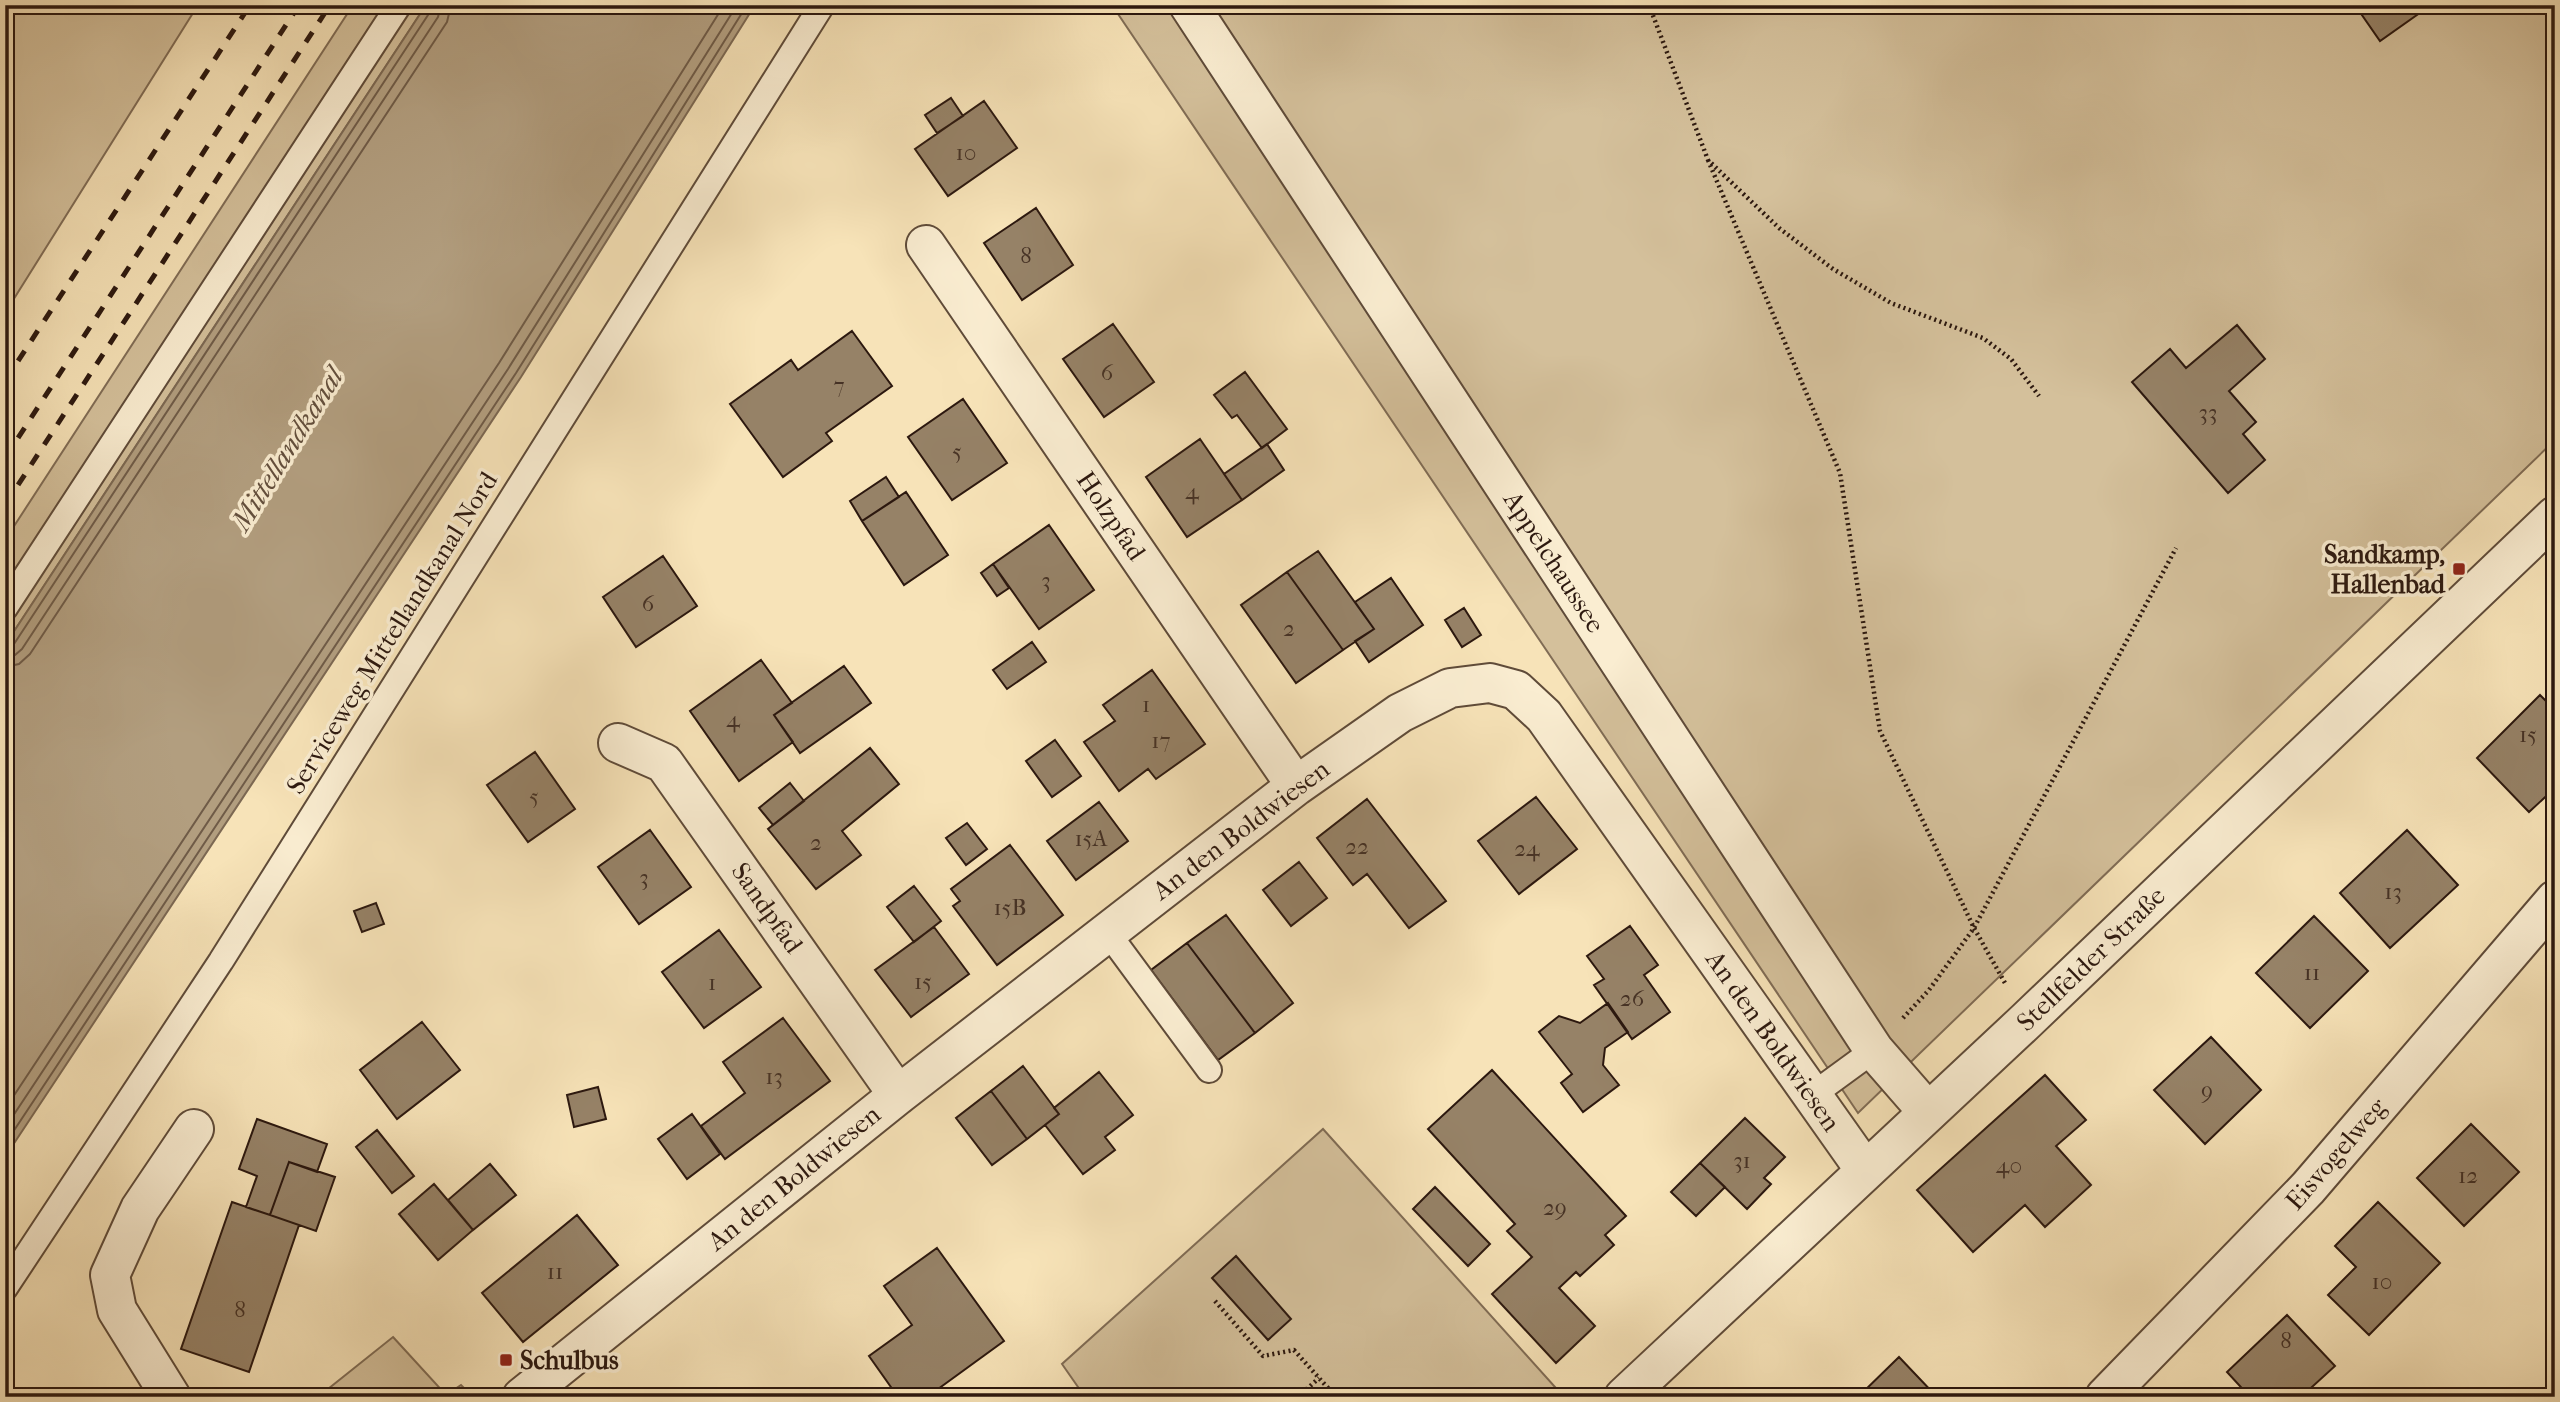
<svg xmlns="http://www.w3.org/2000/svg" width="2560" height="1402" font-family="'IM FELL French Canon',serif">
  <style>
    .green { fill: #d4c09b; stroke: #806c55; stroke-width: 2 }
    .water { fill: #b29e7f; stroke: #7c6852; stroke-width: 2 }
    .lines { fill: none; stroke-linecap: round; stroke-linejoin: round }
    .shore { stroke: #6f5b47; stroke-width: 2 }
    .building { fill: #968267; stroke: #2c180f; stroke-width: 2 }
    .service-casing { stroke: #5f4b39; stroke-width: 28 }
    .minor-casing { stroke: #5f4b39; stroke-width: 42 }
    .tertiary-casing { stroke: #5f4b39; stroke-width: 42 }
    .path { stroke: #2c180f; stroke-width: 4.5; stroke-dasharray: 2 3.5; stroke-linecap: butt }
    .service { stroke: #faedd1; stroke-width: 24 }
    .minor { stroke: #faedd1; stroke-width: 38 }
    .tertiary { stroke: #faedd1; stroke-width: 38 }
    .rail { stroke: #2c180f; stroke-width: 5; stroke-dasharray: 12 12; stroke-linecap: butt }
    .poi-dot { fill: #8f2418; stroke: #faedd1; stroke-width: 2.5 }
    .labels { text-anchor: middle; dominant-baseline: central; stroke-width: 7; stroke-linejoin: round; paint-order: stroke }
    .number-label { font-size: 23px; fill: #463225 }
    .street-label { font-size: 26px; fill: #2c180f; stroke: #faedd1 }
    .poi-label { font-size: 26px; font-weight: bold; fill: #2c180f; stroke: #faedd1; text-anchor: end }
    .water-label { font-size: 28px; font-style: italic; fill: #624e3c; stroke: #faedd1 }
  </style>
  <rect width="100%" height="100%" fill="#f7e3b8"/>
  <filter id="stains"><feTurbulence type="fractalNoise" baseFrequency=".00286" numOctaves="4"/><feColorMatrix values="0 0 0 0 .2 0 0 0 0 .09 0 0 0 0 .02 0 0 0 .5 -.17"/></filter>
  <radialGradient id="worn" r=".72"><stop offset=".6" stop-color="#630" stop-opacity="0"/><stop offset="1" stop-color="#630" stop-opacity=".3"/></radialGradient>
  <path class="green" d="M5,5H198L5,313Z
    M353,5H426L5,645V540Z
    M1112,5H2555V440L1858,1113Z
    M1323,1129L1564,1397H1085L1062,1364Z
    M393,1337L446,1395L461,1385L471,1395L318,1397Z"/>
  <path class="water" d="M426,5H755L521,377L5,1157V645Z"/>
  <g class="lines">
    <path class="shore" d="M5,648L14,644L430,12L432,5
      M5,657L15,655L22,649L438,17L441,5
      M5,667L19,664L30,654L447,22L451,5
      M5,1109L499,363L724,5
      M5,1128L508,369L737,5
      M5,1144L516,373L747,5"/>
  </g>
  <path class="building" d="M2355,5H2431L2380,41Z
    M951,98L963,116L937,133L925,115Z
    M984,101L1017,148L948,196L915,149Z
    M1036,208L1073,265L1022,300L984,243Z
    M1113,324L1154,382L1104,417L1063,359Z
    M2237,325L2265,359L2229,391L2256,422L2243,434L2265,460L2228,493L2132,382L2170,349L2186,368Z
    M852,331L892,386L826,433L832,441L783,477L730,404L791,360L798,370Z
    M1245,372L1287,429L1262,448L1237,415L1232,418L1214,395Z
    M963,399L1007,463L952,500L908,437Z
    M1200,439L1242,500L1187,537L1146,477Z
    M1267,444L1284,470L1242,500L1224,474Z
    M886,477L899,497L862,521L850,501Z
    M906,492L948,555L904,585L862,521Z
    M1049,525L1094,590L1039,629L993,564Z
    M1318,551L1374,629L1343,650L1287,572Z
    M663,556L697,606L636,647L603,597Z
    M993,564L1009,588L997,596L981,573Z
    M1287,572L1343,650L1296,683L1241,605Z
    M1391,578L1423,625L1369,662L1355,641L1374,629L1355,602Z
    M1464,608L1481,635L1462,647L1445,620Z
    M1032,642L1046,662L1007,689L993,670Z
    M761,660L792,703L774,715L793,742L739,781L690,711Z
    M844,666L871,703L800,753L774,715Z
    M1152,670L1205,744L1156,779L1148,769L1119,791L1084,742L1115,721L1103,705Z
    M2540,695L2555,710V788L2529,812L2477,758Z
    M1055,740L1081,776L1052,797L1026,761Z
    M870,748L899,784L842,831L861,855L816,889L768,829Z
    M535,752L575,809L528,842L487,785Z
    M790,783L804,801L773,825L759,808Z
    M1536,797L1577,849L1519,894L1478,841Z
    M1367,799L1446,901L1409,928L1367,874L1353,885L1317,838Z
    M1099,802L1128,841L1076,880L1047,841Z
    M967,823L987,849L966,865L946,838Z
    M650,830L691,887L639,924L598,867Z
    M2407,830L2458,885L2390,948L2340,893Z
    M1010,845L1063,915L997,965L953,906L960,901L951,889Z
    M1299,862L1327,898L1291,926L1263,890Z
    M914,886L941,921L914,942L887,907Z
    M376,903L384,924L362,932L354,911Z
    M1226,915L1293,1003L1255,1033L1187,943Z
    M2314,916L2368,971L2310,1028L2256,973Z
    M1630,926L1658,965L1644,975L1670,1012L1632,1039L1594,985L1604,979L1587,956Z
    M934,927L969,974L911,1017L875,970Z
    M719,930L761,987L704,1028L662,972Z
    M1187,943L1255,1033L1218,1060L1151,970Z
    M1608,1003L1628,1032L1605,1048L1603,1065L1619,1085L1583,1112L1561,1083L1572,1074L1539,1032L1559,1016L1580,1023Z
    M783,1018L830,1081L725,1159L701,1126L745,1093L723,1062Z
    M422,1022L460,1070L397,1119L360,1070Z
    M2211,1037L2261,1090L2205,1144L2154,1090Z
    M1023,1066L1059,1114L1027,1139L991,1091Z
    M1492,1070L1626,1216L1605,1235L1614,1245L1580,1276L1576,1272L1559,1288L1595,1326L1556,1363L1492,1294L1532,1257L1507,1231L1515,1224L1428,1129Z
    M1099,1072L1133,1115L1105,1137L1115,1150L1083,1174L1045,1125L1059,1114L1054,1108Z
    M2045,1075L2086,1120L2056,1146L2091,1185L2045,1227L2025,1205L1973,1252L1917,1190Z
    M598,1087L606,1119L574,1127L567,1095Z
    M991,1091L1027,1139L992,1165L956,1118Z
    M692,1114L720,1154L687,1179L658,1139Z
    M1745,1118L1785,1157L1764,1178L1771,1184L1747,1209L1700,1163Z
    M257,1119L327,1144L317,1172L289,1162L270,1215L246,1207L257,1176L239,1169Z
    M2471,1124L2519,1172L2464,1226L2417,1178Z
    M377,1130L414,1176L392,1193L356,1147Z
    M289,1162L335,1177L316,1231L270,1215Z
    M1700,1163L1725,1187L1696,1216L1671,1192Z
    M490,1164L516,1195L473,1230L448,1200Z
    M434,1184L473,1230L438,1260L399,1214Z
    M1435,1187L1490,1244L1468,1266L1413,1209Z
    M232,1202L299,1225L249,1372L181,1349Z
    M2378,1202L2440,1263L2369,1335L2328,1295L2356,1267L2335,1246Z
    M577,1215L618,1265L523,1342L482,1293Z
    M937,1248L1004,1341L927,1397H898L869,1356L912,1325L884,1286Z
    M1236,1256L1291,1319L1268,1340L1212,1278Z
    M2287,1315L2335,1366L2301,1397H2250L2227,1372Z
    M1899,1357L1937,1397H1858Z"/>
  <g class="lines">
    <g class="service-casing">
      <path id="service" d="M5,608L399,5
        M1108,933L1209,1070
        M1811,1096L1874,1050
        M5,1288L221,961L822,5"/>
    </g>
    <g class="minor-casing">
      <path id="minor" d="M1189,5L1874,1050L1928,1112
        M926,245L1296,786
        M618,743L664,763L898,1095
        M171,1397L117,1310L110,1275L140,1209L194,1129
        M522,1397L898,1095L1296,786L1400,713L1450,688L1490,683L1516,690L1544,716L1865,1170
        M2105,1397L2308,1188L2555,900"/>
    </g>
    <g class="tertiary-casing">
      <path id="tertiary" d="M1624,1397L2026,1021L2555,516"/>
    </g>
    <path class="path" d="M1649,5L1708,160L1779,228L1833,269L1891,303L1983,338L2011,359L2039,396
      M1708,160L1840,473L1880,731L1974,928L2005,983
      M1903,1018L1929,990L1974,928L2176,548
      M1215,1301L1263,1356L1294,1350L1336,1397
      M1298,1397L1319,1378"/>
    <use href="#service" class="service"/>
    <use href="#minor" class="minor"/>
    <use href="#tertiary" class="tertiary"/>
    <path class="rail" d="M5,381L250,5
      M5,458L299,5
      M5,505L330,5"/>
  </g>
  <g class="poi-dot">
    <rect x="2452" y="562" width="14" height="14" rx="3.5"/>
    <rect x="499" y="1353" width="14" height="14" rx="3.5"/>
  </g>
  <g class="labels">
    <g class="number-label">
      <text x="966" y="152">10</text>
      <text x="1026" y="255">8</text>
      <text x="1107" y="372">6</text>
      <text x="839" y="385">7</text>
      <text x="2208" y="412">33</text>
      <text x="957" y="451">5</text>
      <text x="1192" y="491">4</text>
      <text x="1046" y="580">3</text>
      <text x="648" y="603">6</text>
      <text x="1289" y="628">2</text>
      <text x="1146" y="704">1</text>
      <text x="733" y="719">4</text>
      <text x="2528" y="734">15</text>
      <text x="1161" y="740">17</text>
      <text x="534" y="796">5</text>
      <text x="1091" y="838">15A</text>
      <text x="816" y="842">2</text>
      <text x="1357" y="846">22</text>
      <text x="1527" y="848">24</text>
      <text x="644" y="877">3</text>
      <text x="2393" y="891">13</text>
      <text x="1010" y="907">15B</text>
      <text x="2312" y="972">11</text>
      <text x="923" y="981">15</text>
      <text x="712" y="982">1</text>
      <text x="1632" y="998">26</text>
      <text x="774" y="1076">13</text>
      <text x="2207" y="1090">9</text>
      <text x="1742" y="1160">31</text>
      <text x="2009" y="1165">40</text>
      <text x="2468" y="1175">12</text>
      <text x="1555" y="1207">29</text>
      <text x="555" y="1271">11</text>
      <text x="2382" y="1281">10</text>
      <text x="240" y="1309">8</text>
      <text x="2286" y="1340">8</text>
    </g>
    <g class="street-label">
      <text transform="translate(1111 516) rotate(56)">Holzpfad</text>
      <text transform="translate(1554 562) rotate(57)">Appelchaussee</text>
      <text transform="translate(392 633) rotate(-58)">Serviceweg Mittellandkanal Nord</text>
      <text transform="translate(1241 830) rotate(-37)">An den Boldwiesen</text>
      <text transform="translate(767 908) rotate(55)">Sandpfad</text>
      <text transform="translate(2091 959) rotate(-44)">Stellfelder Straße</text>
      <text transform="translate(1773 1041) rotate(55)">An den Boldwiesen</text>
      <text transform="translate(2336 1154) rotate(-49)">Eisvogelweg</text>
      <text transform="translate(794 1178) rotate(-39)">An den Boldwiesen</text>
    </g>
    <g class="poi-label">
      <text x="2445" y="554">Sandkamp,<tspan x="2445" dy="30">Hallenbad</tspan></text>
      <text x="520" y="1360" text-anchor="start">Schulbus</text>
    </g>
    <g class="water-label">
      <text transform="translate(287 449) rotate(-58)">Mittellandkanal</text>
    </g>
  </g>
  <rect width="2560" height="1402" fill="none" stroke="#f7e3b8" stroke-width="28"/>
  <rect x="7" y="7" width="2546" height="1388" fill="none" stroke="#2c180f" stroke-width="3.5"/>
  <rect x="14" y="14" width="2532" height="1374" fill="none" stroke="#2c180f" stroke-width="2"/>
  <rect width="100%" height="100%" filter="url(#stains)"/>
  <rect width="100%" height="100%" fill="url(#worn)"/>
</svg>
